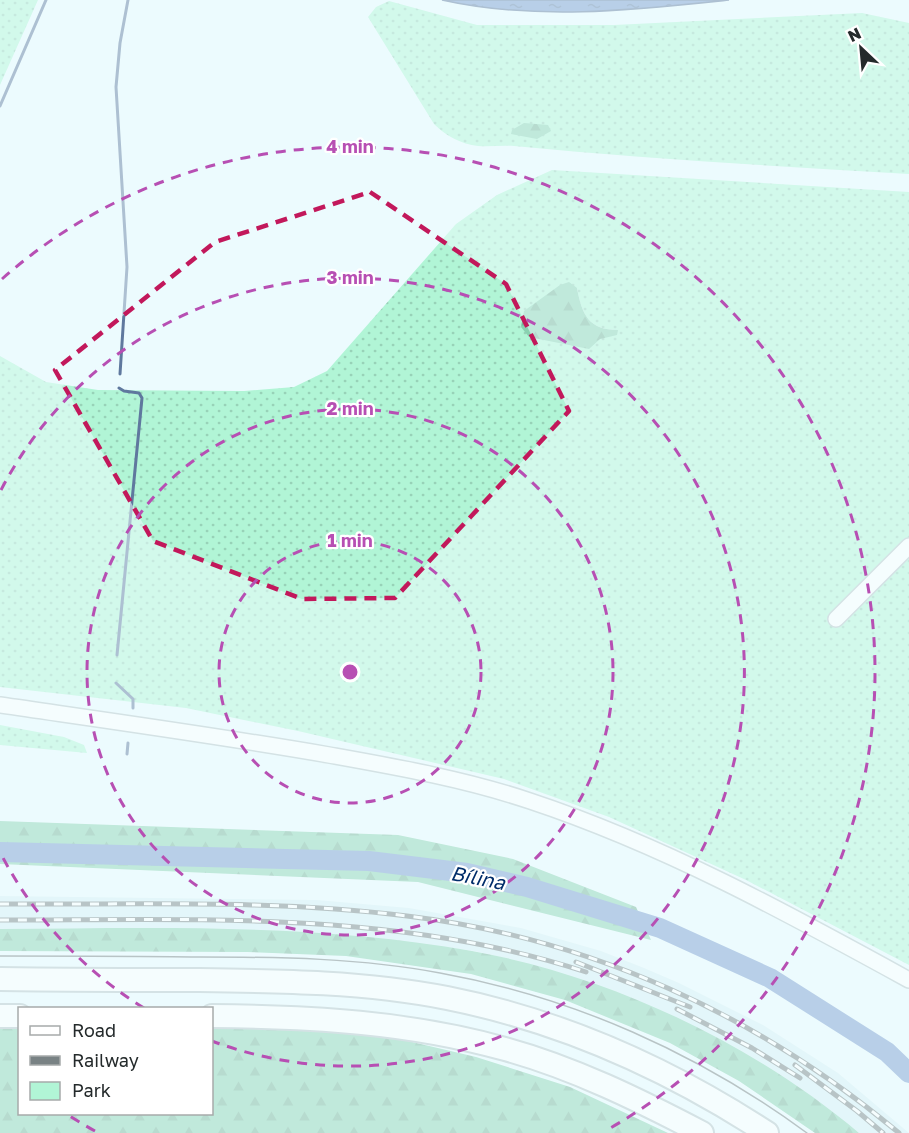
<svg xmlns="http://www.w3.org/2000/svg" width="909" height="1133" font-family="'Golos Text',sans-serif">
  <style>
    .built { fill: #d8f0f5 }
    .green { fill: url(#green-dots); fill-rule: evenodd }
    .forest { fill: url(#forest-firs) }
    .water { fill: url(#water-ripples); stroke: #5f789e; stroke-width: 1.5 }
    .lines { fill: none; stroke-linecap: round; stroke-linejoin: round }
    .stream { stroke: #5f789e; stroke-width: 3 }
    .river { stroke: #789acf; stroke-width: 20 }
    .minor-casing { stroke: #b6c4c7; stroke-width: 18 }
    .highway-casing { stroke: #b6c4c7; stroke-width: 26 }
    .minor { stroke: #fff; stroke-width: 15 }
    .highway { stroke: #fff; stroke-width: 22 }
    .tram { stroke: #798284; stroke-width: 1.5 }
    .rail-casing { stroke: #798284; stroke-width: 5 }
    .rail { stroke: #fff; stroke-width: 3; stroke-dasharray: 9; stroke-linecap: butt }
    .marked { fill: none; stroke: #c2185b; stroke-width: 4.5; stroke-dasharray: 12 8; stroke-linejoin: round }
    .ring { fill: none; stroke: #b74fb3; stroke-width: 3; stroke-dasharray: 10 8 }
    .labels { text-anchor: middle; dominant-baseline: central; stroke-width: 4.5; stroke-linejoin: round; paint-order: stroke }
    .water-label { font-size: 20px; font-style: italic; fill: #012d6a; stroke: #fff }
    .centre { fill: #b74fb3; stroke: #fff; stroke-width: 3 }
    .ring-label { font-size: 18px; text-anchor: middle; font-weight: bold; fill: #b74fb3; stroke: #fff; stroke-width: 4.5; stroke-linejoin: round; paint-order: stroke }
  </style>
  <defs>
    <pattern id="green-dots" width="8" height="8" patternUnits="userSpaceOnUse" patternTransform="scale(1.5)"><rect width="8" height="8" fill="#b1f5d6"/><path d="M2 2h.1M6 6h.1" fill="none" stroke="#98d2b8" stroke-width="1.8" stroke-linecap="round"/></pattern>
    <pattern id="forest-firs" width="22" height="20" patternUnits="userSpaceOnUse" patternTransform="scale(1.5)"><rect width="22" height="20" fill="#89d2b1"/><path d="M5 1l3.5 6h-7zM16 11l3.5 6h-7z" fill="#76b498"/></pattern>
    <pattern id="water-ripples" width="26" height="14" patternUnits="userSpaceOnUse" patternTransform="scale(1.5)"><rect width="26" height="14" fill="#789acf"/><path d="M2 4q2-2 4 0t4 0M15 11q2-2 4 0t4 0" fill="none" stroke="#627ea8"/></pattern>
  </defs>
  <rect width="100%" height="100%" fill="#ecfbfe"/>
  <path class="built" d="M0,896L317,900L409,908L521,928L601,951L644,968L679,983L763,1025L838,1073L909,1133H859L781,1076L707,1034L632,999L514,960L474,951L362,936L268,931L0,929Z"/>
  <path class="green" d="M0,0H38L0,85Z
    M389,1L477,25H614L862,13L909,23V174C777,166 646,159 514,146C502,145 490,147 478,146C461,144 446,136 434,124L368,17L376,7Z
    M552,170L909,192V965L746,880L609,817L504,779L298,731L186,708L0,687V356L46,382L98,390L244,391L294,387L327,371L456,224L497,195ZM577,288C582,315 589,330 618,330C590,343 559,341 529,337Z
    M0,725L64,737L84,745L87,753L0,745Z"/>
  <path class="forest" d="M524,123L548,125L551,131L537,139L511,134L512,130Z
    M569,282L577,288C582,315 589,330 618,330L617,335L600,339L589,349L529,337L521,327L524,311L560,285Z
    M0,821L398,835L513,859L636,907L651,940L418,882L0,864Z
    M0,929C157,928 317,923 472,951C611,976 752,1043 859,1133H815L739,1081L670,1043L565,1000L471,974L346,956L247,952L0,951Z
    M0,1025H19L20,1114H212V1025L326,1029L391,1037L476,1057L570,1087L668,1133H0Z"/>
  <path class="water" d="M442,0H729C634,10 536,21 442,0Z"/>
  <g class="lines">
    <path class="stream" d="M0,106L46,0
      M120,374L127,267L116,87L120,43L128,0
      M117,655L142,398L139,393L124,391L119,388
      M116,683L133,699V708
      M127,754L128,743"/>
    <path class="river" d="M0,852L369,861L467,873L527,887L660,928L770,978L887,1052L909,1073"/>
    <g class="minor-casing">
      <path id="minor" d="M836,619L909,546
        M0,705C110,721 219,736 329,755C396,767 465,779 530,801C663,845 787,913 909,980"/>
    </g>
    <g class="highway-casing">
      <path id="highway" d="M0,979C66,980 133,980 199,980C282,981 366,982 447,998C563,1021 669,1069 767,1133
        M0,1016H20
        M212,1016C311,1017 409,1022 505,1049C574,1068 639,1100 702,1133"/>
    </g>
    <use href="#minor" class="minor"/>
    <use href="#highway" class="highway"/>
    <path class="tram" d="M0,956C67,956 133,956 200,957C280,957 361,958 440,973C573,997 698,1053 807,1133"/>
    <g class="rail-casing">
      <path id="rail" d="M0,904C135,905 273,899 407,916C590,938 758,1015 899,1133
        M0,920C196,920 398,910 586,972
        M576,962L690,1007
        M677,1009L752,1048L800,1078
        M795,1065L857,1111L883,1133"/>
    </g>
    <use href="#rail" class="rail"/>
  </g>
  <path d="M0 0H909V1133H0ZM370,192L506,284L569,411L395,598L302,599L153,541L55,370L215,242Z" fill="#ecfbfe" fill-opacity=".55" fill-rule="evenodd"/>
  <path class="marked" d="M370,192L506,284L569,411L395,598L302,599L153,541L55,370L215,242Z"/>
  <g class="ring">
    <circle cx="350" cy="672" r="131"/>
    <circle cx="350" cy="672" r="263"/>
    <path d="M144 1008A394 394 0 0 1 1 854M1 490A394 394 0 1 1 212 1041"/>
    <path d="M95 1131A525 525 0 0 1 68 1115M2 279A525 525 0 1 1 605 1131"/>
  </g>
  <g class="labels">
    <g class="water-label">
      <text transform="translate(478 877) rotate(11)">Bílina</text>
    </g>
  </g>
  <circle cx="350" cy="672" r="9" class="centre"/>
  <g class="ring-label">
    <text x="350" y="153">4 min</text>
    <text x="350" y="284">3 min</text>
    <text x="350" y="415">2 min</text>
    <text x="350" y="547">1 min</text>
  </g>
  <rect x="18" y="1007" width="195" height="108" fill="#ffffff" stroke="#a7aaaa" stroke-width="1.5"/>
  <rect x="30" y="1026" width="30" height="9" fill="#ffffff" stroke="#a7aaaa" stroke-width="1.5"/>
  <text x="72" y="1037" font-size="18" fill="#242a2b">Road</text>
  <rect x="30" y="1056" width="30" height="9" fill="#798284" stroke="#a7aaaa" stroke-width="1.5"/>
  <text x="72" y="1067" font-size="18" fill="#242a2b">Railway</text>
  <rect x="30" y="1082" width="30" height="18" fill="#b1f5d6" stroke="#a7aaaa" stroke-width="1.5"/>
  <text x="72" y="1097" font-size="18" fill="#242a2b">Park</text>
  <g transform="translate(861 48) rotate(334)" stroke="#ffffff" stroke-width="4.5" paint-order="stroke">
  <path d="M0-4.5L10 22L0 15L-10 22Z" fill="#242a2b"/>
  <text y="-9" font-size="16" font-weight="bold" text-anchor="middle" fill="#242a2b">N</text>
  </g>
</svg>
